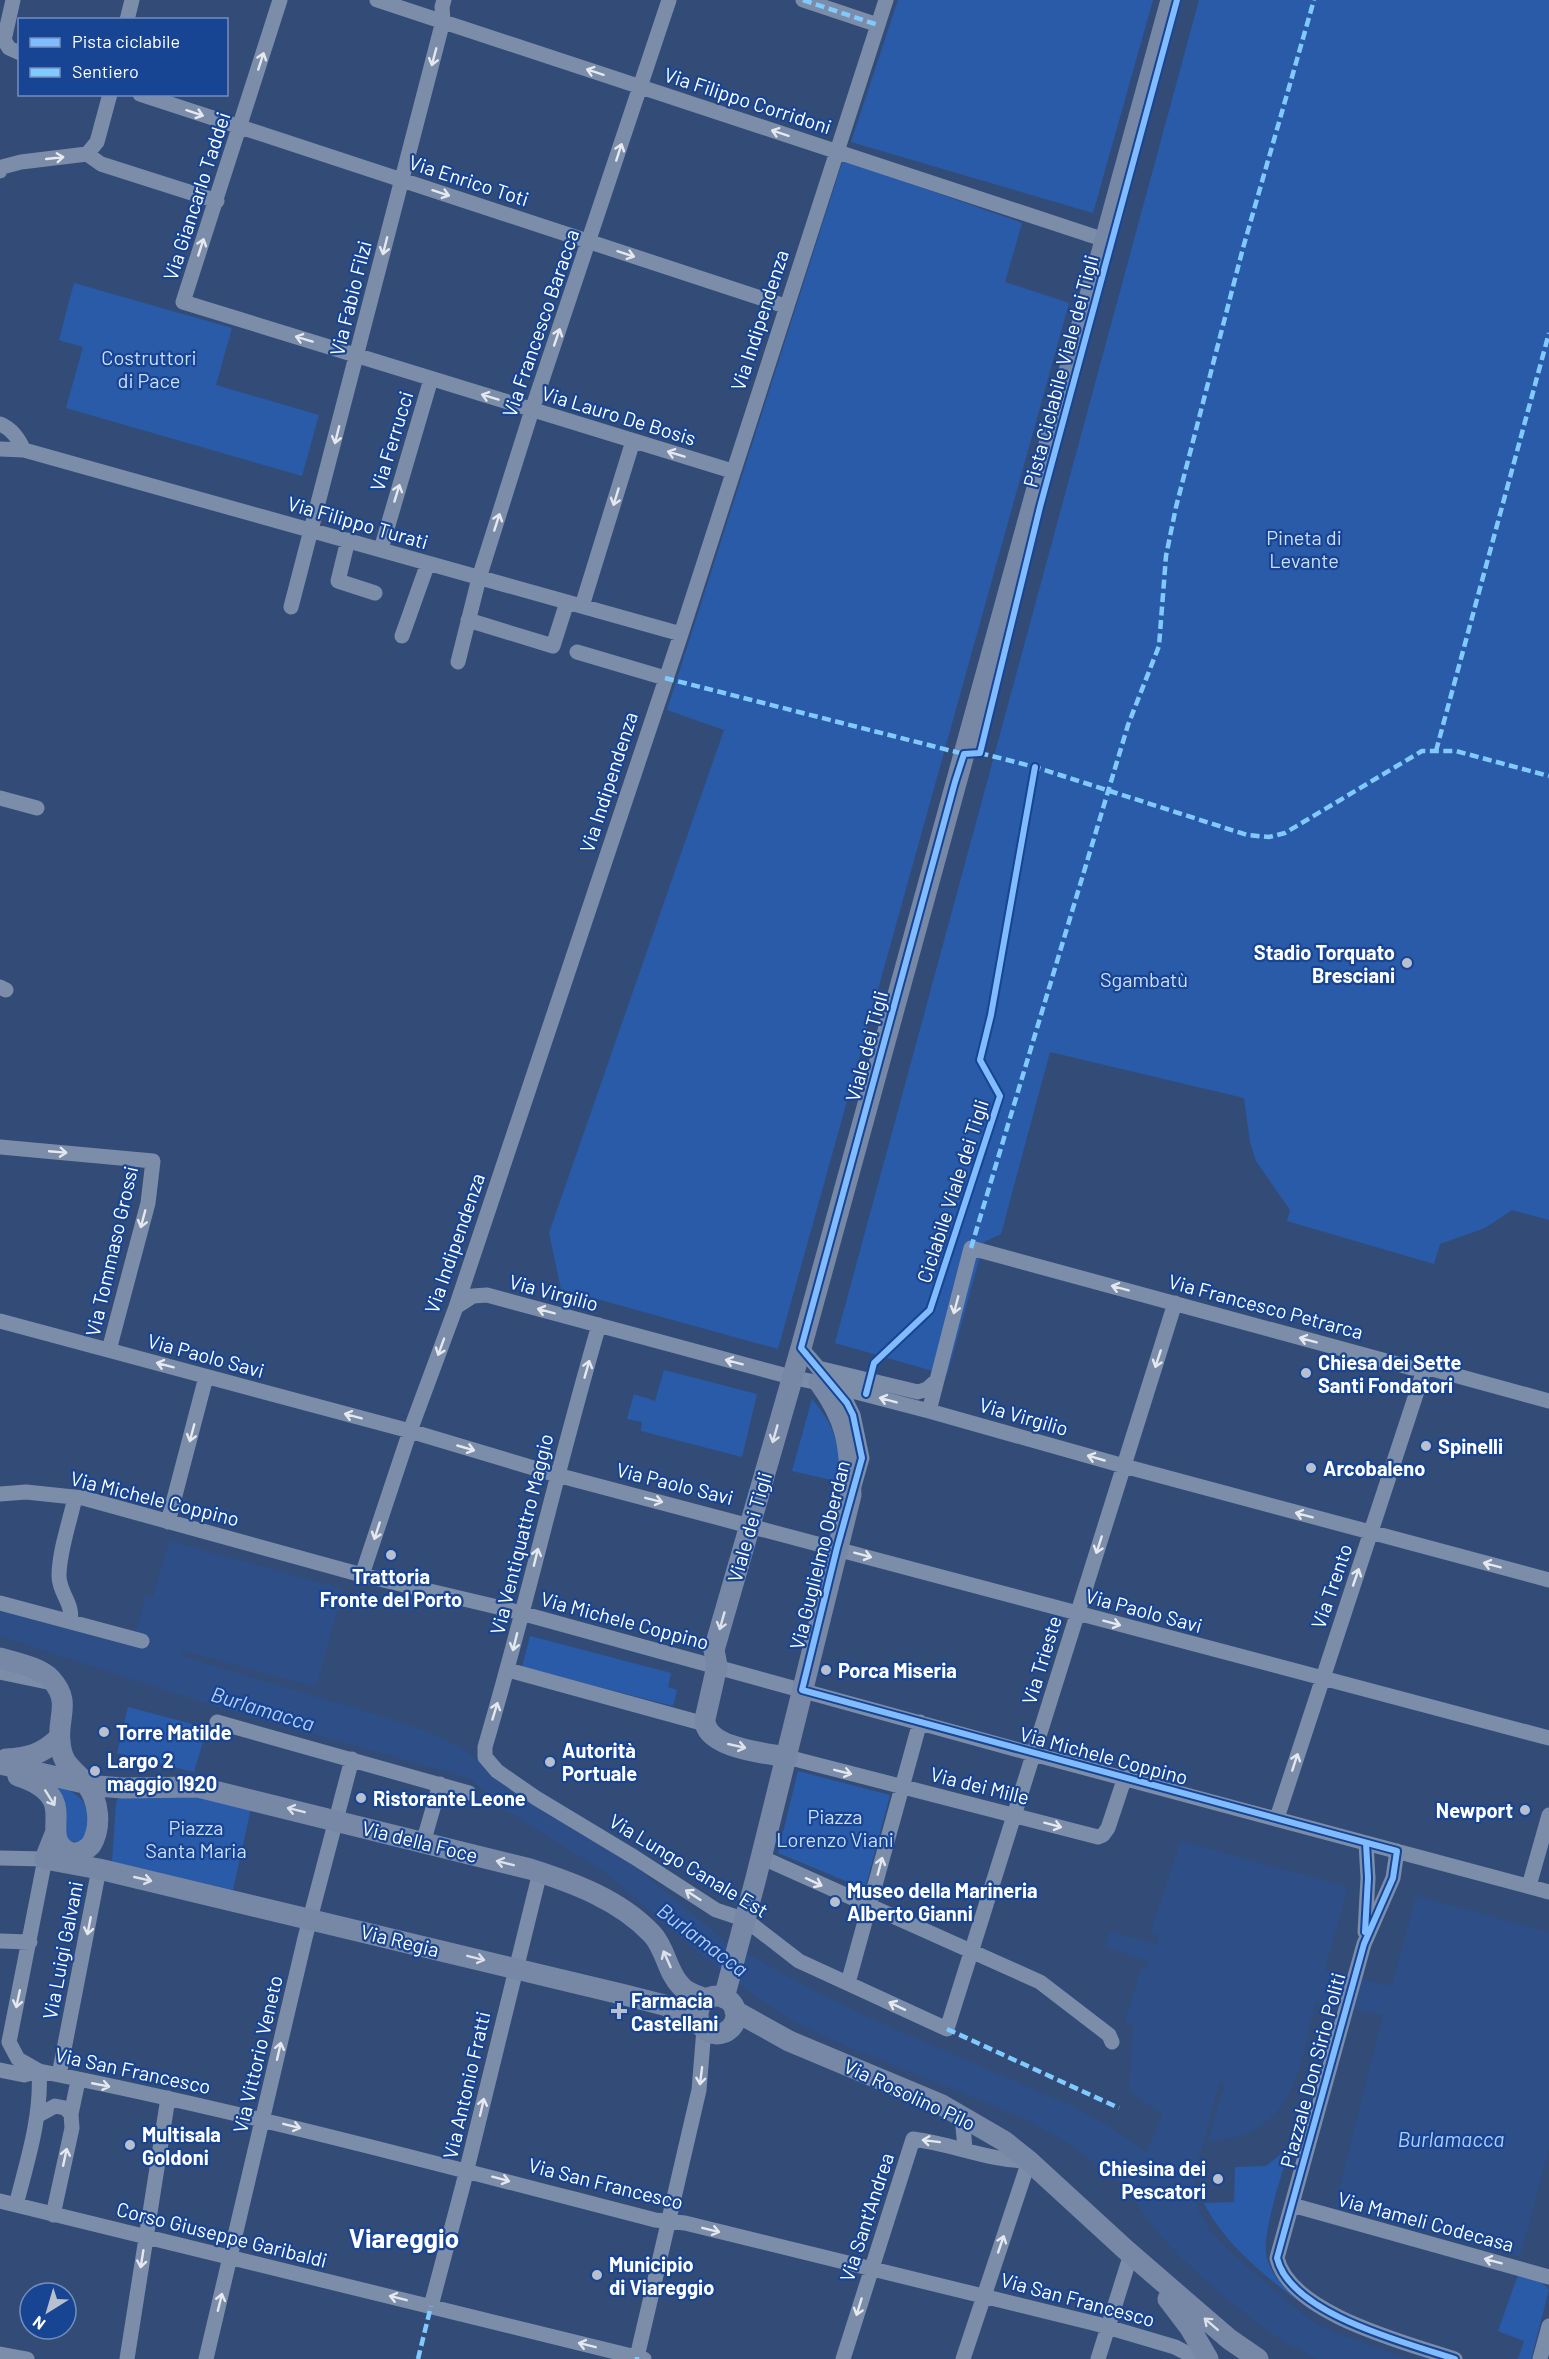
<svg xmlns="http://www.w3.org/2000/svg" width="1549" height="2359" font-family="Barlow,sans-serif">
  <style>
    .green { fill: #2a5ba9 }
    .water { fill: #2d4e86 }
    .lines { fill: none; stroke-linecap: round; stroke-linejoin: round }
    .street { stroke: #7b8da9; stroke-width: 15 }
    .secondary { stroke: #7788a6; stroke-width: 21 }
    .quiet { stroke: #80caff; stroke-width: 4.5; stroke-dasharray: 9 4.5; stroke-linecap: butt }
    .cycleway-casing { stroke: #174493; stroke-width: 10 }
    .cycleway { stroke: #80bcff; stroke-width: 6 }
    .oneway { stroke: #e5e8ee }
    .oneway2 { stroke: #dde1e9 }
    .poi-dot { fill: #b8c0cf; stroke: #174493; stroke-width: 2 }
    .labels { text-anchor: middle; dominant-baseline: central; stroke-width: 4.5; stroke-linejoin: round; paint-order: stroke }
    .street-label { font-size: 20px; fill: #fff; stroke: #174493 }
    .park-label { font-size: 20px; fill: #cddffc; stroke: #174493 }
    .poi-label { font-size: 20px; font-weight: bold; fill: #fff; stroke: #174493; text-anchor: start }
    .water-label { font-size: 21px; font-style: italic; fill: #b2cdf7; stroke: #174493 }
    .district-label { font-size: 26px; font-weight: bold; fill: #fff; stroke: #174493 }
  </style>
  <rect width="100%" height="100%" fill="#334c77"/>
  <path class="green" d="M898,0H1153L1093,213L851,142Z
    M1199,0H1549V1220L1512,1210L1485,1228L1440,1244L1434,1264L1287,1221L1290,1210L1256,1161L1250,1142L1244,1098L1050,1052L1001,1234L984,1242L947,1375L835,1343Z
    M843,160L1022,223L1005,282L1069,303L778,1349L561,1289L549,1233L724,730L667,710Z
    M74,283L232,328L216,385L319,415L302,476L66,408L83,347L59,340Z
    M664,1370L757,1394L742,1457L641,1431L642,1422L627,1419L634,1394L655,1401Z
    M812,1399C838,1429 837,1446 845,1483L792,1471Z
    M530,1636L671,1673L668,1687L677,1690L673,1706L522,1667Z
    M128,1707L207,1728L194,1772L117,1753Z
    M798,1771L890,1795L865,1889L778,1853Z
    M55,1782C89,1801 93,1805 84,1843L65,1840Z
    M201,1796L251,1808L233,1890L112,1862L116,1803L118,1798Z
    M1280,2155H1287C1281,2178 1263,2232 1266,2253C1268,2271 1284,2287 1296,2300C1262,2273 1224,2243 1204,2203L1234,2202L1235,2167L1266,2166Z
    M1518,2275L1542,2282L1549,2290L1531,2359H1518L1524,2341L1498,2331Z"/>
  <path class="water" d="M169,1541L344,1589L316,1687L184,1651L182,1656L387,1718L430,1733L463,1748L489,1770L627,1860L727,1942L790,1978L865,2016L1074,2107L1110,2127L1146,2152L1163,2115L1129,2091L1133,2024L1125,2021L1142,1967L1146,1968L1148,1961L1105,1947L1110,1931L1156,1945L1159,1936L1150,1934L1181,1841L1348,1887L1325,1970L1392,1986L1416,1896L1549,1932V2149L1520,2257L1335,2206L1383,2015L1316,2002C1298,2070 1296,2136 1208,2141L1225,2083L1220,2081L1195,2173L1196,2200L1199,2211L1212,2234L1233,2255L1311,2321L1343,2336L1409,2359H1317L1275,2336L1222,2295L1177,2254L1153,2227L1128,2190L1103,2169L1068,2143L1026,2119L849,2047L795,2022L754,1995L703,1956L606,1873L505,1810L469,1778L215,1706L0,1636V1611L135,1634L144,1603V1596L153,1597Z"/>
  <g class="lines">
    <path class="street" d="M13,0L4,40L9,48L20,53
      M280,0L183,302L732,471
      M377,0L1105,240
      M803,0L878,25
      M127,20L132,0
      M140,94L785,306
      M87,154L101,164L217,201
      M0,171L2,167L21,162L87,154L97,142L110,94
      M0,424C12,429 18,438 24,450
      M0,449L24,450L681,634
      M348,540L338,581L375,593
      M381,549L431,379
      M582,606L633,441
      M291,607L443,21L442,7L444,0
      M468,620L553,646L567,602
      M402,636L428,563
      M577,652L665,678
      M458,662L479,578L532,410L669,0
      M0,798L37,808
      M0,987L6,990
      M0,1147L153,1161L148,1203L109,1350
      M456,1307L473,1296L487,1295L791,1377L833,1386L929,1411L1124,1466L1549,1580
      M0,1321L410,1431L557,1475L1549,1738
      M599,1325C558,1465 526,1608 485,1747V1757L497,1771L536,1798L634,1857L716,1910L746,1920L799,1961L947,2029L1175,1303
      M801,1348L845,1399L853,1415L862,1458L854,1486
      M818,1368L918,1392L927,1389L936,1381
      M929,1411L971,1248L1412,1368L1425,1367L1549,1401
      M0,1494L26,1492L83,1498L362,1575L506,1609L1033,1754L1549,1892
      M168,1522L206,1377
      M362,1575L410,1431L456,1307L681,634L886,0
      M0,1603L142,1641
      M70,1621C74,1604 59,1593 59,1576C59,1551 70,1522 75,1497
      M508,1670L705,1724
      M0,1672L52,1683
      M217,1722L469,1793
      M787,1757L1098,1837L1103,1835L1108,1828L1125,1777
      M1277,1818L1425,1367
      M423,1843L440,1784
      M1397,1851L1393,1878L1364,1944L1277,2258C1290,2314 1407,2343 1455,2359
      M761,1857L1040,1982L1109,2035L1112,2042
      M0,1858L45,1859L9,2042L18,2059L39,2071C42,2116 27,2162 16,2205
      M1529,1886L1549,1815
      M1365,1932L1368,1878L1366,1843
      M0,1941L30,1942
      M848,1983L920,1722
      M0,2070L24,2075L39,2071C246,2112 450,2167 655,2220L685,2223L1097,2324L1175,2347L1198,2359
      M59,2075L99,1869
      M962,2115L965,2149
      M37,2116L55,2106L65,2108L71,2114
      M0,2201L644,2359
      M1292,2205L1549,2277
      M53,2215L72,2128L71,2114L78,2081
      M431,2306L463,2185L540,1872
      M0,2354L27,2359
      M637,2357L699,2090L704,2029
      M127,2359L168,2098
      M206,2359L305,1938L352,1759
      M843,2359L913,2139C953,2144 989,2161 1029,2161L963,2359
      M1098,2359L1131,2254
      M1540,2359L1549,2326"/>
    <path class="secondary" d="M0,1658C16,1663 40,1667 51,1679C72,1702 57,1718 60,1741C62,1767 73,1767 86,1784C99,1800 102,1827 91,1845C85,1851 77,1855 69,1852C46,1842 62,1817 53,1800C46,1787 31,1780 18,1776
      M787,1757C765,1753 704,1748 705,1719L717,1666L714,1650L801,1348L1171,0
      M6,1759C29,1758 42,1754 59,1738
      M0,1764L97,1786L123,1788L198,1787L530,1869C574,1883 620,1900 652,1934C666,1949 667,1972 681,1986C687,1993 698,1996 706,1999
      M55,1834L45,1859L99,1869L625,1995L664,2005L698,2018
      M698 2015a19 19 0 1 1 38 0a19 19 0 1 1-38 0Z
      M724,1998L756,1878L851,1495C849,1445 849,1423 819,1382
      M735,2011L789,2041L942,2105L1004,2141L1029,2161L1126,2250L1229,2339L1258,2359
      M1168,2299L1190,2328L1208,2359"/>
    <path class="quiet" d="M803,0L878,25
      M665,678L964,754L980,753L1035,767L1247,835L1269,837L1285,833L1422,751H1456L1549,776
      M1436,751L1549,333
      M971,1248L1128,725L1159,646L1166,556L1176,507L1243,248L1314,0
      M947,2029L1119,2108
      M418,2359L431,2306
      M637,2359V2357"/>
    <g class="cycleway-casing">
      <path id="cycleway" d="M1177,0L1040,507L980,753L964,754L955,782L801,1348L847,1403L853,1415L862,1458L837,1548L802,1690L1397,1851L1393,1878L1364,1944L1277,2258C1290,2314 1407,2343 1455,2359
        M866,1394L874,1363L930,1310L1000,1096L980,1060L991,1015L1035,767
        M1365,1932L1368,1878L1366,1843"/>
    </g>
    <use href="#cycleway" class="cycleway"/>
  </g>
  <defs><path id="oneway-shaft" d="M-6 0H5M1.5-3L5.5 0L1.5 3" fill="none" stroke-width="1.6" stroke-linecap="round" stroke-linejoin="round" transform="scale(1.5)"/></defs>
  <g class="oneway">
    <use href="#oneway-shaft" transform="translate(434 57) rotate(105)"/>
    <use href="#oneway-shaft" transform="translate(261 61) rotate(-72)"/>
    <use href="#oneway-shaft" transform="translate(595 72) rotate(-162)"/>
    <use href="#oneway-shaft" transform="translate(195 113) rotate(19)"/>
    <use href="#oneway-shaft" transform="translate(780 133) rotate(-162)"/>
    <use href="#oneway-shaft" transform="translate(619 152) rotate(-72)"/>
    <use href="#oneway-shaft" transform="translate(55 158) rotate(-6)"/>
    <use href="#oneway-shaft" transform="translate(441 193) rotate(18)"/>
    <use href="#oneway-shaft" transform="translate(385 246) rotate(104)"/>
    <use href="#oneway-shaft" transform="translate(201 247) rotate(-72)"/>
    <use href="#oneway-shaft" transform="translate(626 254) rotate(18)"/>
    <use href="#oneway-shaft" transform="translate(557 337) rotate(-71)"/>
    <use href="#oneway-shaft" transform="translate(304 339) rotate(-163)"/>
    <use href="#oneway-shaft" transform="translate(490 397) rotate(-163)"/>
    <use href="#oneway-shaft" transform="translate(337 435) rotate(104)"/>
    <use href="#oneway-shaft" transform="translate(676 454) rotate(-163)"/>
    <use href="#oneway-shaft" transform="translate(397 493) rotate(-73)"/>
    <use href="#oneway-shaft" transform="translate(616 497) rotate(107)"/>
    <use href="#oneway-shaft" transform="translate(497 522) rotate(-72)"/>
    <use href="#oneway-shaft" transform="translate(58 1152) rotate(5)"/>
    <use href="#oneway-shaft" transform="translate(143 1219) rotate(105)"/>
    <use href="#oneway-shaft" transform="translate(1120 1288) rotate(-165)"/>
    <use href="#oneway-shaft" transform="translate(956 1305) rotate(105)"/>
    <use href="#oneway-shaft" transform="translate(546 1311) rotate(-165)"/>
    <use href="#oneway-shaft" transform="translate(1308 1340) rotate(-165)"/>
    <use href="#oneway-shaft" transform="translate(441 1347) rotate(110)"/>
    <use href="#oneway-shaft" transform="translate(1158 1359) rotate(108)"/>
    <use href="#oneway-shaft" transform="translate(734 1362) rotate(-165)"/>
    <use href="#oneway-shaft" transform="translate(165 1365) rotate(-165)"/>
    <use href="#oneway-shaft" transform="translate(587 1369) rotate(-74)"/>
    <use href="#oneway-shaft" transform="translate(888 1400) rotate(-165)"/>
    <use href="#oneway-shaft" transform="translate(353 1416) rotate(-165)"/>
    <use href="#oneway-shaft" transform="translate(192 1433) rotate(105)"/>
    <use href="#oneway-shaft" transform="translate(466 1448) rotate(16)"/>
    <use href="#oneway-shaft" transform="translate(1096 1458) rotate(-164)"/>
    <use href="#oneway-shaft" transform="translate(654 1500) rotate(14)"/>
    <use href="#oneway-shaft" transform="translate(1304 1515) rotate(-165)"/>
    <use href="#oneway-shaft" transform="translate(377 1531) rotate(108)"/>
    <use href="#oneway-shaft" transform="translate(1099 1545) rotate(108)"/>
    <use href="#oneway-shaft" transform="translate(863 1555) rotate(15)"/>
    <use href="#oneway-shaft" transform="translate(536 1557) rotate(-76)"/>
    <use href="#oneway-shaft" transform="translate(1492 1565) rotate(-165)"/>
    <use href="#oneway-shaft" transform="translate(1356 1577) rotate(-71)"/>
    <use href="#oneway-shaft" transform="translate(1112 1623) rotate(15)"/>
    <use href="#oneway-shaft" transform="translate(515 1642) rotate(104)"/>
    <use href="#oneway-shaft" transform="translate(495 1711) rotate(-73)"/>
    <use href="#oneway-shaft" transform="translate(1295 1762) rotate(-72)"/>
    <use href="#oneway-shaft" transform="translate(843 1772) rotate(14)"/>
    <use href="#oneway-shaft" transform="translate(1053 1825) rotate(15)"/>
    <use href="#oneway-shaft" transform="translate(880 1866) rotate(-75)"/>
    <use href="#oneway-shaft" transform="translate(814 1882) rotate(25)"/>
    <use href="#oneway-shaft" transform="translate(693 1895) rotate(-147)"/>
    <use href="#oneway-shaft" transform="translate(89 1926) rotate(101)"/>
    <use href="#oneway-shaft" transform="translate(18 1999) rotate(102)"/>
    <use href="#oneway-shaft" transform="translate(897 2006) rotate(-155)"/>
    <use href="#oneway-shaft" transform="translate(279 2051) rotate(-77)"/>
    <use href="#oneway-shaft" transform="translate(701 2076) rotate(97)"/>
    <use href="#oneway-shaft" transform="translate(101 2085) rotate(11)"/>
    <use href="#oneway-shaft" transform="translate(482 2107) rotate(-77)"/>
    <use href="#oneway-shaft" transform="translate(292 2126) rotate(14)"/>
    <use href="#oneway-shaft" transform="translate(931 2141) rotate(-173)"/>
    <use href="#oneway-shaft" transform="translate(65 2157) rotate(-78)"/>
    <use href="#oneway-shaft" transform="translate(501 2179) rotate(15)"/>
    <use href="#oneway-shaft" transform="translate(711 2230) rotate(14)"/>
    <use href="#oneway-shaft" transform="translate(1001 2244) rotate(-71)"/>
    <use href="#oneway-shaft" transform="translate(142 2259) rotate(99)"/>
    <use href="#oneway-shaft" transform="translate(1493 2261) rotate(-165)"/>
    <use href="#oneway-shaft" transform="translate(398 2298) rotate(-166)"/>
    <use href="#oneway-shaft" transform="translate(220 2302) rotate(-76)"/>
    <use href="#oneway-shaft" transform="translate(859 2307) rotate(107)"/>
    <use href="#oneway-shaft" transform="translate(587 2345) rotate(-166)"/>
  </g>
  <g class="oneway2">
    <use href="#oneway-shaft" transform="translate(775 1434) rotate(106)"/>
    <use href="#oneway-shaft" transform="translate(722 1621) rotate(106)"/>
    <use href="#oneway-shaft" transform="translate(737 1746) rotate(13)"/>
    <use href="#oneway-shaft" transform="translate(50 1798) rotate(58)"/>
    <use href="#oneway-shaft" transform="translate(296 1810) rotate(-166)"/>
    <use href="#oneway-shaft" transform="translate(505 1863) rotate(-166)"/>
    <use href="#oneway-shaft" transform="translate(143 1879) rotate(13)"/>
    <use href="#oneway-shaft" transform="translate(476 1958) rotate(14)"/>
    <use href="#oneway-shaft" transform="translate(667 1959) rotate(-114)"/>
    <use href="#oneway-shaft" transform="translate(1211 2324) rotate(-139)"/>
  </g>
  <g class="poi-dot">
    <circle cx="1407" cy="963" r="6"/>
    <circle cx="1306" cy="1373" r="6"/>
    <circle cx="1426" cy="1446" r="6"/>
    <circle cx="1311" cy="1468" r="6"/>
    <circle cx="391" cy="1555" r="6"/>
    <circle cx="826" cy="1670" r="6"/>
    <circle cx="104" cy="1732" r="6"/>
    <circle cx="550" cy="1762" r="6"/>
    <circle cx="95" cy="1771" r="6"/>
    <circle cx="361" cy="1798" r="6"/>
    <circle cx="1525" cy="1810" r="6"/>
    <circle cx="835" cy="1902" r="6"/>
    <path d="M616 2002h6v6h6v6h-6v6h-6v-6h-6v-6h6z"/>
    <circle cx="130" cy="2145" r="6"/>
    <circle cx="1218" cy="2179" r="6"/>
    <circle cx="597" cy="2275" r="6"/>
  </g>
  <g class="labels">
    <g class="street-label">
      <text transform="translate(748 100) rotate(18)">Via Filippo Corridoni</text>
      <text transform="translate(469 180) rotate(18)">Via Enrico Toti</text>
      <text transform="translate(196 196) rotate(-72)">Via Giancarlo Taddei</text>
      <text transform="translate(350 298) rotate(-76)">Via Fabio Filzi</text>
      <text transform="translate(759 320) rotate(-72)">Via Indipendenza</text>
      <text transform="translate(540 323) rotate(-71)">Via Francesco Baracca</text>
      <text transform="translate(1060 371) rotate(-75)">Pista Ciclabile Viale dei Tigli</text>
      <text transform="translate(619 415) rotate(17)">Via Lauro De Bosis</text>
      <text transform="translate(391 441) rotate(-73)">Via Ferrucci</text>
      <text transform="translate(358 522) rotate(16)">Via Filippo Turati</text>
      <text transform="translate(608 782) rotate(-72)">Via Indipendenza</text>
      <text transform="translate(866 1046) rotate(-75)">Viale dei Tigli</text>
      <text transform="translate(952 1191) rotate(-72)">Ciclabile Viale dei Tigli</text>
      <text transform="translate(454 1243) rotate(-71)">Via Indipendenza</text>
      <text transform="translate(111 1251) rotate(-77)">Via Tommaso Grossi</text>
      <text transform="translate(554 1292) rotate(15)">Via Virgilio</text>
      <text transform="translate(1266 1306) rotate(15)">Via Francesco Petrarca</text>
      <text transform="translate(206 1355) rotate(15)">Via Paolo Savi</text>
      <text transform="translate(1024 1416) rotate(16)">Via Virgilio</text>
      <text transform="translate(675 1483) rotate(14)">Via Paolo Savi</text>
      <text transform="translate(155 1498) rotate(14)">Via Michele Coppino</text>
      <text transform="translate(749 1527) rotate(-74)">Viale dei Tigli</text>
      <text transform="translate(521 1534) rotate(-76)">Via Ventiquattro Maggio</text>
      <text transform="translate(819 1555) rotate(-76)">Via Guglielmo Oberdan</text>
      <text transform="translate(1331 1586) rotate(-71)">Via Trento</text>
      <text transform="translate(1144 1610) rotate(15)">Via Paolo Savi</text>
      <text transform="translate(625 1620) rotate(15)">Via Michele Coppino</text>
      <text transform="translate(1041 1660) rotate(-73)">Via Trieste</text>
      <text transform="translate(1104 1755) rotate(15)">Via Michele Coppino</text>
      <text transform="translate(980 1785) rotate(14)">Via dei Mille</text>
      <text transform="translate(420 1841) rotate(14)">Via della Foce</text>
      <text transform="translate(689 1865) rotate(31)">Via Lungo Canale Est</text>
      <text transform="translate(400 1940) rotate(14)">Via Regia</text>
      <text transform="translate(62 1950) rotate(-79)">Via Luigi Galvani</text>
      <text transform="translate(257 2054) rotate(-77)">Via Vittorio Veneto</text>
      <text transform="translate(133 2070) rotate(12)">Via San Francesco</text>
      <text transform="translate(1312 2070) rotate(-75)">Piazzale Don Sirio Politi</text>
      <text transform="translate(466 2085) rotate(-77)">Via Antonio Fratti</text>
      <text transform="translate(910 2094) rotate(25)">Via Rosolino Pilo</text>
      <text transform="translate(606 2183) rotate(14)">Via San Francesco</text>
      <text transform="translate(866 2217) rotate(-72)">Via Sant'Andrea</text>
      <text transform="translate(1426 2221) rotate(15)">Via Mameli Codecasa</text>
      <text transform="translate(222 2234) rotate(14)">Corso Giuseppe Garibaldi</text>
      <text transform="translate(1078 2299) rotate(15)">Via San Francesco</text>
    </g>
    <g class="park-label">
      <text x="149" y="357">Costruttori<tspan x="149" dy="23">di Pace</tspan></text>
      <text x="1304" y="537">Pineta di<tspan x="1304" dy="23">Levante</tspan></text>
      <text x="1144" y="979">Sgambatù</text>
      <text x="835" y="1816">Piazza<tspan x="835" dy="23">Lorenzo Viani</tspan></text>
      <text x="196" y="1827">Piazza<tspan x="196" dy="23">Santa Maria</tspan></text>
    </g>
    <g class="poi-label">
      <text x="1395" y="952" text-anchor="end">Stadio Torquato<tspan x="1395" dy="23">Bresciani</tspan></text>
      <text x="1318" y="1362">Chiesa dei Sette<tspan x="1318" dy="23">Santi Fondatori</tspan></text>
      <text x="1438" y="1446">Spinelli</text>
      <text x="1323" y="1468">Arcobaleno</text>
      <text x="391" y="1576" text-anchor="middle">Trattoria<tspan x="391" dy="23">Fronte del Porto</tspan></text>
      <text x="838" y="1670">Porca Miseria</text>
      <text x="116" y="1732">Torre Matilde</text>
      <text x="562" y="1750">Autorità<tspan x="562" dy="23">Portuale</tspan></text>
      <text x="107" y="1760">Largo 2<tspan x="107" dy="23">maggio 1920</tspan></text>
      <text x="373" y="1798">Ristorante Leone</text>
      <text x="1513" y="1810" text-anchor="end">Newport</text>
      <text x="847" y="1890">Museo della Marineria<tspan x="847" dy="23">Alberto Gianni</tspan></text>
      <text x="631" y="2000">Farmacia<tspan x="631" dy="23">Castellani</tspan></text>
      <text x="142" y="2134">Multisala<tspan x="142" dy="23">Goldoni</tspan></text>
      <text x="1206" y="2168" text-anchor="end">Chiesina dei<tspan x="1206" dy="23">Pescatori</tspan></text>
      <text x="609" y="2264">Municipio<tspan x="609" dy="23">di Viareggio</tspan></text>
    </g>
    <g class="water-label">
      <text transform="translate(263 1708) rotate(17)">Burlamacca</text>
      <text transform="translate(703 1939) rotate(37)">Burlamacca</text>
      <text x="1451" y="2138">Burlamacca</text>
    </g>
    <g class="district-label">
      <text x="404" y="2237">Viareggio</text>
    </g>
  </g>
  <rect x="18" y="18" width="210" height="78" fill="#174493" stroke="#748fbe" stroke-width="1.5"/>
  <rect x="30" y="38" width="30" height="9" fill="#80bcff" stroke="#748fbe" stroke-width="1.5"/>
  <text x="72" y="48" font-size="18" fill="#ffffff">Pista ciclabile</text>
  <rect x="30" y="68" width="30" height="9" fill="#80caff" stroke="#748fbe" stroke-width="1.5"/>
  <text x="72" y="78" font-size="18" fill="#ffffff">Sentiero</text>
  <g transform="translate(48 2311) rotate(217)"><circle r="28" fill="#174493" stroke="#748fbe" stroke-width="1.5"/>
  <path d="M0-4.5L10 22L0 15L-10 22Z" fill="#b8c0cf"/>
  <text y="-9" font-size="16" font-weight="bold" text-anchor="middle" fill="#ffffff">N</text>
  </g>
</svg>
